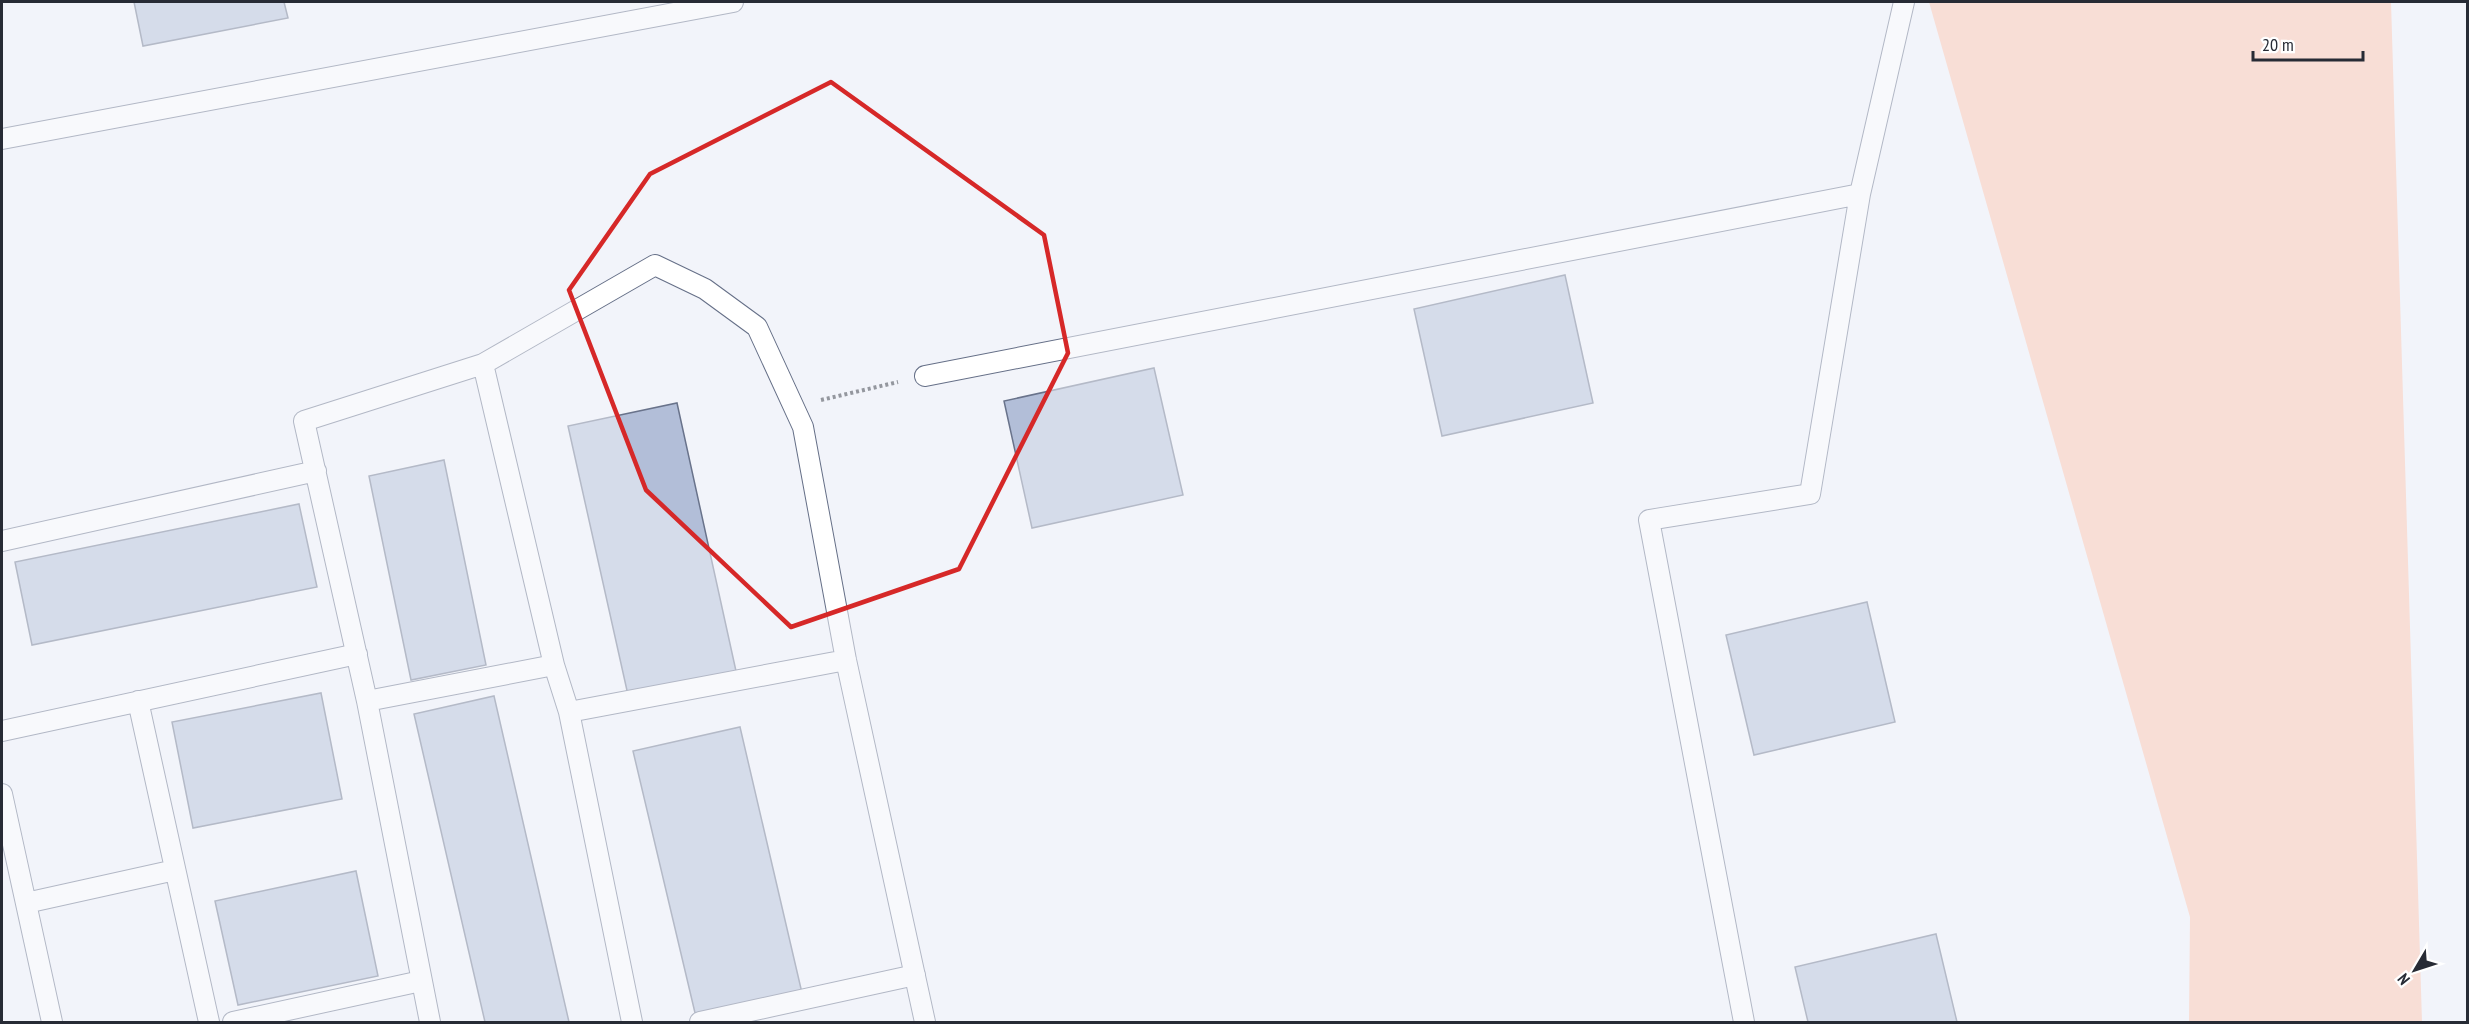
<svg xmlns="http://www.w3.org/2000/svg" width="2469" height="1024" font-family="'PT Sans Narrow',sans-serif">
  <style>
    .green { fill: #fec3ab }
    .building { fill: #b2bed8; stroke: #69738b; stroke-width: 1.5 }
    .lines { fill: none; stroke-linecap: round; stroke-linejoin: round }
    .lane-casing { stroke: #656f87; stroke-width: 22 }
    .path { stroke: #94979e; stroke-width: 4; stroke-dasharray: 3 3; stroke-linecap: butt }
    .lane { stroke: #fff; stroke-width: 20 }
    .marked { fill: none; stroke: #d62828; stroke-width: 4.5; stroke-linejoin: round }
  </style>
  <rect width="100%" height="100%" fill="#f2f4fa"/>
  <path class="green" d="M1929,2H2391L2422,1022H2189L2190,917Z"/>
  <path class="building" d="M134,2H284L288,18L143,46Z
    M1565,275L1593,403L1442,436L1414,309Z
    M1154,368L1183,495L1032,528L1004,401Z
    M677,403L736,671L628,695L568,426Z
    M444,460L486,665L411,680L369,476Z
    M299,504L317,587L32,645L15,562Z
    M1867,602L1895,722L1754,755L1726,635Z
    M321,693L342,799L193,828L172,722Z
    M494,696L569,1022H485L414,714Z
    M740,727L802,993L696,1017L633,751Z
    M356,871L378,976L238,1005L215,901Z
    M1936,934L1957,1022H1808L1795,967Z"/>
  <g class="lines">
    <g class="lane-casing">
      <path id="lane" d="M2,139L733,2
        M483,364L554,665L569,712
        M925,376L1860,194L1904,2
        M2,541L316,471
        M138,701L209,1022
        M367,701L304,421L483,364L655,265L705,289L757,327L803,427L846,660L925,1022
        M2,731L357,654
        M2,794L52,1022
        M26,903L175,870
        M233,1022L421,981
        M430,1022L367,701L554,665
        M632,1022L569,712L846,660
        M700,1022L915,975
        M1744,1022L1649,520L1810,494L1860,194"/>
    </g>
    <path class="path" d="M821,400L898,382"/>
    <use href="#lane" class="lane"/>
  </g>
  <path d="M0 0H2469V1024H0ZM831,82L1044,235L1068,353L959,569L791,627L646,490L569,290L650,174Z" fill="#f2f4fa" fill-opacity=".55" fill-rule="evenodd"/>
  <path class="marked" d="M831,82L1044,235L1068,353L959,569L791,627L646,490L569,290L650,174Z"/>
  <rect width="2469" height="1024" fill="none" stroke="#272b35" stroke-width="6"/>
  <g transform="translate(2415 970) rotate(231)" stroke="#ffffff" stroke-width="4.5" paint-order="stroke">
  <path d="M0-4.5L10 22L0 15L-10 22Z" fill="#272b35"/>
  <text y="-9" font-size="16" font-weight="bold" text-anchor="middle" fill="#272b35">N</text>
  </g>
  <path d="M2253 51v9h110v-9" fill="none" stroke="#272b35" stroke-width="3"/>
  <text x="2262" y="51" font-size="18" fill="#272b35" stroke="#ffffff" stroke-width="4.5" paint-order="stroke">20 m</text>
</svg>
